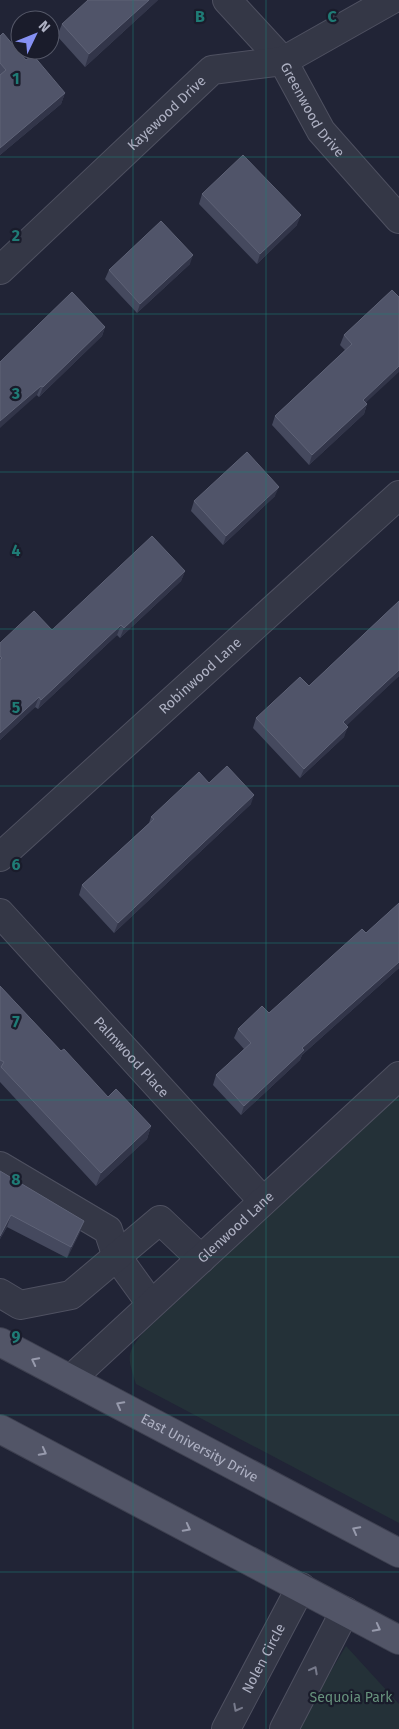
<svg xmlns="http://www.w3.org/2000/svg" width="399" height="1729" font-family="'Fira Sans',sans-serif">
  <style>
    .green { fill: #243138 }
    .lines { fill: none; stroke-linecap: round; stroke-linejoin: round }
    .minor-casing { stroke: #4f5161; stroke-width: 30 }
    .major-casing { stroke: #3e4050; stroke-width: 30 }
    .minor { stroke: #343746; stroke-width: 28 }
    .major { stroke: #525567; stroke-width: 28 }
    .wall { fill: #45495e }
    .shaded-wall { fill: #323549 }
    .building { fill: #505469; stroke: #5f6377 }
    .oneway { stroke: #979aac }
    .oneway2 { stroke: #777a8b }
    .grid { fill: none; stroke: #1f7c76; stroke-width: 1; stroke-opacity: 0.55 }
    .labels { text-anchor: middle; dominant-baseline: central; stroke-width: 4.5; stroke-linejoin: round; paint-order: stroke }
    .street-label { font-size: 14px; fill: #aeb1c3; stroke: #1a1c2b }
    .park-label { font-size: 14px; fill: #67927d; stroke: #1a1c2b }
    .grid-label { font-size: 16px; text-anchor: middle; font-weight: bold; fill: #1f7c76; stroke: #1a1c2b; stroke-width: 4.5; stroke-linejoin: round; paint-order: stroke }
  </style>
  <rect width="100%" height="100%" fill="#212436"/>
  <path class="green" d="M399,1095V1523L136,1384C128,1358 125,1354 143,1333Z
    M346,1646L399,1704V1729H296Z"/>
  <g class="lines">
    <g class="minor-casing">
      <g id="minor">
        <path id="s1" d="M227,0L283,61L321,131L399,219"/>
        <path id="s2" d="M0,270L212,70L283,61L391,0"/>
        <path id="s3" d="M0,857L399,495"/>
        <path id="s4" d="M0,913L263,1201"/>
        <path d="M0,1166L108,1230L117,1257L151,1304"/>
        <path d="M0,1293L20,1305L71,1295L160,1220L201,1259"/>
        <path id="s5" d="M71,1379L399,1076"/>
        <path id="s6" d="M226,1729L301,1587"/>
        <path d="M284,1729L345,1611"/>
      </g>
    </g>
    <g class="major-casing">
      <g id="major">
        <path id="s7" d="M0,1342L399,1553"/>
        <path d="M0,1429L399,1640"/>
      </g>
    </g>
    <use href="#minor" class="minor"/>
    <use href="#major" class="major"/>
  </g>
  <path class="wall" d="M158,0L85,67L57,36L62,24Z
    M0,36L26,60L65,93L61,104L0,155Z
    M202,194L297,225L257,264L199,204Z
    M190,264L137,313L105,279L109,270Z
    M392,290L366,403L367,404L364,414L309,465L272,425L275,416L345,350L340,345L344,335Z
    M105,327L102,336L39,397L0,362Z
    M275,496L223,545L191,511L194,501Z
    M185,571L181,581L120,638L117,635L38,709L35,707L0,740V643L52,630Z
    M399,601V676L346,725L344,737L300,778L253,728L256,718L309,686Z
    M251,804L114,933L79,895L82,885L149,823L151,817Z
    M399,903V968L302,1055L300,1060L241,1115L213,1085L216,1075L244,1049L234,1038L238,1029L269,1013L366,933Z
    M0,986L61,1051L108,1097L151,1126L147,1139L96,1186L0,1082Z
    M0,1171L84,1221L80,1232L67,1258L7,1227L0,1239Z"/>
  <path class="shaded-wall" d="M149,0H158L85,67L89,54Z
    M65,93L61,104L0,155V148Z
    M301,215L297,225L257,264L260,254Z
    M193,255L190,264L137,313L140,304Z
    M105,327L102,336L39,397L43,387Z
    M399,366V372L359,409L363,400Z
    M41,386L37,395L0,428V421Z
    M367,404L364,414L309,465L312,455Z
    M279,487L275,496L223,545L226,536Z
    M185,571L181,581L120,638L124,628Z
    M121,625L117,635L38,709L41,700Z
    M399,670V676L340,732L343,722Z
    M39,697L35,707L0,740V733Z
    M348,727L344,737L300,778L304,769Z
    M254,795L251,804L114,933L118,923Z
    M399,962V968L302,1055L300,1060L241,1115L244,1106L302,1048Z
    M151,1126L147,1139L96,1186L101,1173Z
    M11,1215L7,1227L0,1239V1236Z
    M84,1221L80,1232L67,1258L71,1247Z"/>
  <path class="building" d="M88,0H149L89,54L62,24Z
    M3,33L26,60L33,55L65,93L0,148V75L6,70L0,63V36Z
    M243,155L301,215L260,254L202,194Z
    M161,221L193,255L140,304L109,270Z
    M392,290L399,297V366L363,400L367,404L312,455L275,416L352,344L344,335Z
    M72,292L105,327L43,387L41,386L0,421V362Z
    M247,452L279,487L226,536L194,501Z
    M152,536L185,571L124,628L121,625L41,700L39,697L0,733V660L2,658L0,656V643L34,611L52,630Z
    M399,601V670L343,722L348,727L304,769L256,718L300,677L309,686Z
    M227,766L254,795L118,923L82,885L154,819L151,817L199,772L209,783Z
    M399,903V962L302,1048L304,1050L244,1106L216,1075L251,1043L238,1029L262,1006L269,1013L362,929L366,933Z
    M0,986L61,1051L64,1049L108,1097L116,1089L151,1126L101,1173L1,1067L4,1062L0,1060Z
    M0,1171L84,1221L71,1247L11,1215L0,1236Z"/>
  <defs><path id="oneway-chevron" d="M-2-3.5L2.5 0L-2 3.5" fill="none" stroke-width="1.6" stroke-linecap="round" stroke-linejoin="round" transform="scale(1.25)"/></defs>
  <g class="oneway">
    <use href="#oneway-chevron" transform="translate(35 1361) rotate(-153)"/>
    <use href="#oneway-chevron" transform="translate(120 1405) rotate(-152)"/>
    <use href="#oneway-chevron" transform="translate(43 1452) rotate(28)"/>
    <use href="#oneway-chevron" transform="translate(187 1528) rotate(28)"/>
    <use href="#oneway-chevron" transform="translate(356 1530) rotate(-152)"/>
    <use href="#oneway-chevron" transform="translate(377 1628) rotate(28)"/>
  </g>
  <g class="oneway2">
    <use href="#oneway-chevron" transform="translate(314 1670) rotate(-62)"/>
    <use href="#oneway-chevron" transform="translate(237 1708) rotate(118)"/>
  </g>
  <path class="grid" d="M133,0V1729M266,0V1729M0,157H399M0,314H399M0,472H399M0,629H399M0,786H399M0,943H399M0,1100H399M0,1257H399M0,1415H399M0,1572H399"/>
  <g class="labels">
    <g class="street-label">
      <text stroke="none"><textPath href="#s1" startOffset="140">Greenwood Drive</textPath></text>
      <text stroke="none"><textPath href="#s2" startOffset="229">Kayewood Drive</textPath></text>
      <text stroke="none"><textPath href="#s3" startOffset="270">Robinwood Lane</textPath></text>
      <text stroke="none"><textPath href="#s4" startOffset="195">Palmwood Place</textPath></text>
      <text stroke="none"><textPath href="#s5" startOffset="224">Glenwood Lane</textPath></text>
      <text stroke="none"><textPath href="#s7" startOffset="226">East University Drive</textPath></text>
      <text stroke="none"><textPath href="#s6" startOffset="80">Nolen Circle</textPath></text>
    </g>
    <g class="park-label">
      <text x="351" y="1697">Sequoia Park</text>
    </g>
  </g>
  <g class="grid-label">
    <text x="200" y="22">B</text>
    <text x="332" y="22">C</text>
    <text x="16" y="84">1</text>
    <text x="16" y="241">2</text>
    <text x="16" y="399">3</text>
    <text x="16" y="556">4</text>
    <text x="16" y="713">5</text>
    <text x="16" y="870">6</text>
    <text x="16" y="1027">7</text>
    <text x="16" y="1185">8</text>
    <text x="16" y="1342">9</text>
  </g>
  <g transform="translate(35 35) rotate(47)"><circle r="24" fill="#1a1c2b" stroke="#555868"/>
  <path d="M0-4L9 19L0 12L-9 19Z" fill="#8590f2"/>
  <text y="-8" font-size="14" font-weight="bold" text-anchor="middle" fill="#aeb1c3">N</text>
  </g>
</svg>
